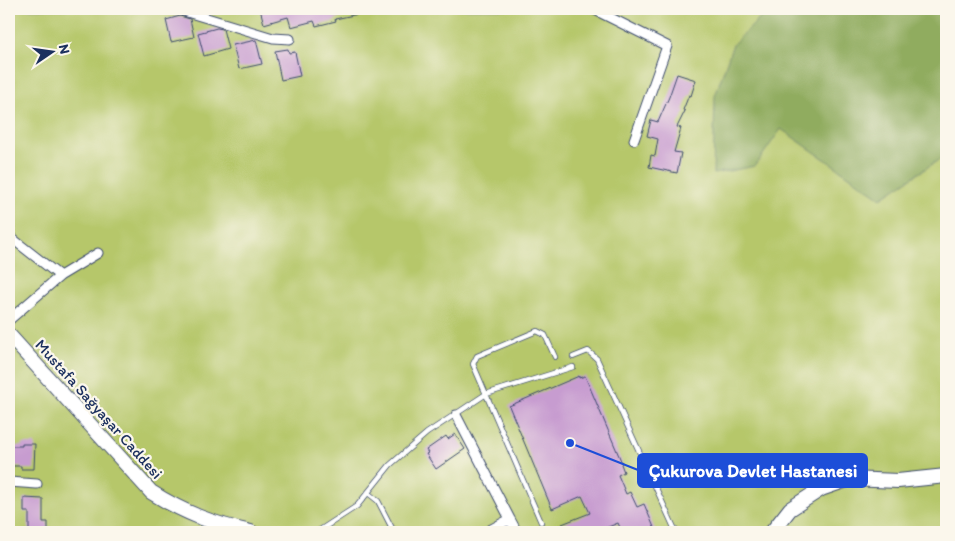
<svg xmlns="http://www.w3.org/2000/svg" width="955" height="541" font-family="Itim,sans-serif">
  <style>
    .green { fill: #b6c76b; stroke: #687b64 }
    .forest { fill: #90ac5f; stroke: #566e5e }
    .building { fill: #c79cd0 }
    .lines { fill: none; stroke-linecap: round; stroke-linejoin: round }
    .lane-casing { stroke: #3c4a6d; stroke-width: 6 }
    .street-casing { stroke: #3c4a6d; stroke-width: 11 }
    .secondary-casing { stroke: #3c4a6d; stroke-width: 16 }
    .lane { stroke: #fff; stroke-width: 4.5 }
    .street { stroke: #fff; stroke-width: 9 }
    .secondary { stroke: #fff; stroke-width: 14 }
    .labels { text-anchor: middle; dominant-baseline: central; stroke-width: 4.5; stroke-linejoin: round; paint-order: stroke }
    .street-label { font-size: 16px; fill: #1b2f5e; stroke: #fbf7ec }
    .leader { fill: none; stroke: #1d4ed8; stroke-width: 2 }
    .callout-dot { fill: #1d4ed8; stroke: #fbf7ec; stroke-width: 2 }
    .callout { fill: #1d4ed8; stroke: #1d4ed8; stroke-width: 2 }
    .callout-label { font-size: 18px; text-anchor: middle; font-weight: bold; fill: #fff }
  </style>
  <rect width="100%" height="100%" fill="#fbf7ec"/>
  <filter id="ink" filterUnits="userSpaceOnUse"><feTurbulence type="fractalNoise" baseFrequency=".02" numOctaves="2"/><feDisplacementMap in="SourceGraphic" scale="10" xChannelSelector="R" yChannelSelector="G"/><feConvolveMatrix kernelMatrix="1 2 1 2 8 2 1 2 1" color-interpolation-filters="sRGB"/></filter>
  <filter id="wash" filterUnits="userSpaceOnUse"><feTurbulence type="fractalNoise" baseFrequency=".0096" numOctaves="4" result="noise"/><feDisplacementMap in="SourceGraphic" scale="20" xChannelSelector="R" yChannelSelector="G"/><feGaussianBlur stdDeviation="1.12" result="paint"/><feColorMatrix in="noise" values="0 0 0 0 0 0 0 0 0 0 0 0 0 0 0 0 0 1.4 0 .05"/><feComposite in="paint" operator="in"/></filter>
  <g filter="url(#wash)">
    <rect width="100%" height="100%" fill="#f4e0c5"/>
    <path class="green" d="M9,9H946V532H9Z"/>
    <path class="forest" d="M770,9H946V155L881,198L781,129L755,166L713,174L715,96L733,44Z"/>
    <g id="blocks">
      <path class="building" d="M260,9H368V12L335,19L336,21L316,26L314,21L291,27L288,17L264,24Z
        M180,16L190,19L194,37L171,42L166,20Z
        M217,28L223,29L228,49L204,56L198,33Z
        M256,40L262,64L239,69L233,45Z
        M288,49L289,53L295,52L300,76L281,80L275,51Z
        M677,74L696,80L691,96L689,95L683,110L685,111L677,127L681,128L674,152L681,153L677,173L649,167L651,155L655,156L658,139L647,136L651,120L658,122L669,97Z
        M579,376V378L585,376L622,463L621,464L624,472L618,475L626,494L630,492L637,507L644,504L656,532H622L618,523L596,532H565L562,524L590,513L582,496L552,509L509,406Z
        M455,434L465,449L436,469L426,454L428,453L426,450L446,436L448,439Z
        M22,444H35L34,469H21V466H9V446H22Z
        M24,498L43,499V522H48V532H29V512H24Z"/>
    </g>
  </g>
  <g filter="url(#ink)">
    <use href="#blocks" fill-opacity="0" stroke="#3c4a6d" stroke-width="1"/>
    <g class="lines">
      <g class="lane-casing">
        <path id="lane" d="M573,357L588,351L597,359L676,532
          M368,493L378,501L394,532
          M541,522L473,364L477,356L537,331L545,335L555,357
          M317,532L357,506L390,465L427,433L486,394L573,367"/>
      </g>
      <g class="street-casing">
        <path id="street" d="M177,9L273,38L290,39
          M593,9L667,46L634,140
          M9,236L60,276
          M9,320L60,276L98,253
          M456,415L510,519L486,532
          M9,482L37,484
          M510,519L517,532"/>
      </g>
      <g class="secondary-casing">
        <path id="secondary" d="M9,335L151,492C184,513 213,524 251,532
          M772,532L790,509L821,489L850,479L898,481L946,476"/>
      </g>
      <use href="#lane" class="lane"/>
      <use href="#street" class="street"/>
      <use href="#secondary" class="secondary"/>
    </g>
  </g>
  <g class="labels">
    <g class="street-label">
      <text transform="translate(99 409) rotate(48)">Mustafa Sağyaşar Caddesi</text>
    </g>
  </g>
  <path class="leader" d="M570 443L638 470"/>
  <circle class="callout-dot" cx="570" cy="443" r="5"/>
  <rect class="callout" x="638" y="454" width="229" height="33" rx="5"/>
  <g class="callout-label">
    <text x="753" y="477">Çukurova Devlet Hastanesi</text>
  </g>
  <rect width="955" height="541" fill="none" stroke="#fbf7ec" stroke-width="30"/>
  <g transform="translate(52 52) rotate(77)" stroke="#fbf7ec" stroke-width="4" paint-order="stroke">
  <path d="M0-4L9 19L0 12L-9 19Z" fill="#1b2f5e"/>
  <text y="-8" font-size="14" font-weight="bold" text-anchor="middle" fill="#1b2f5e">N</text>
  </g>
</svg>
